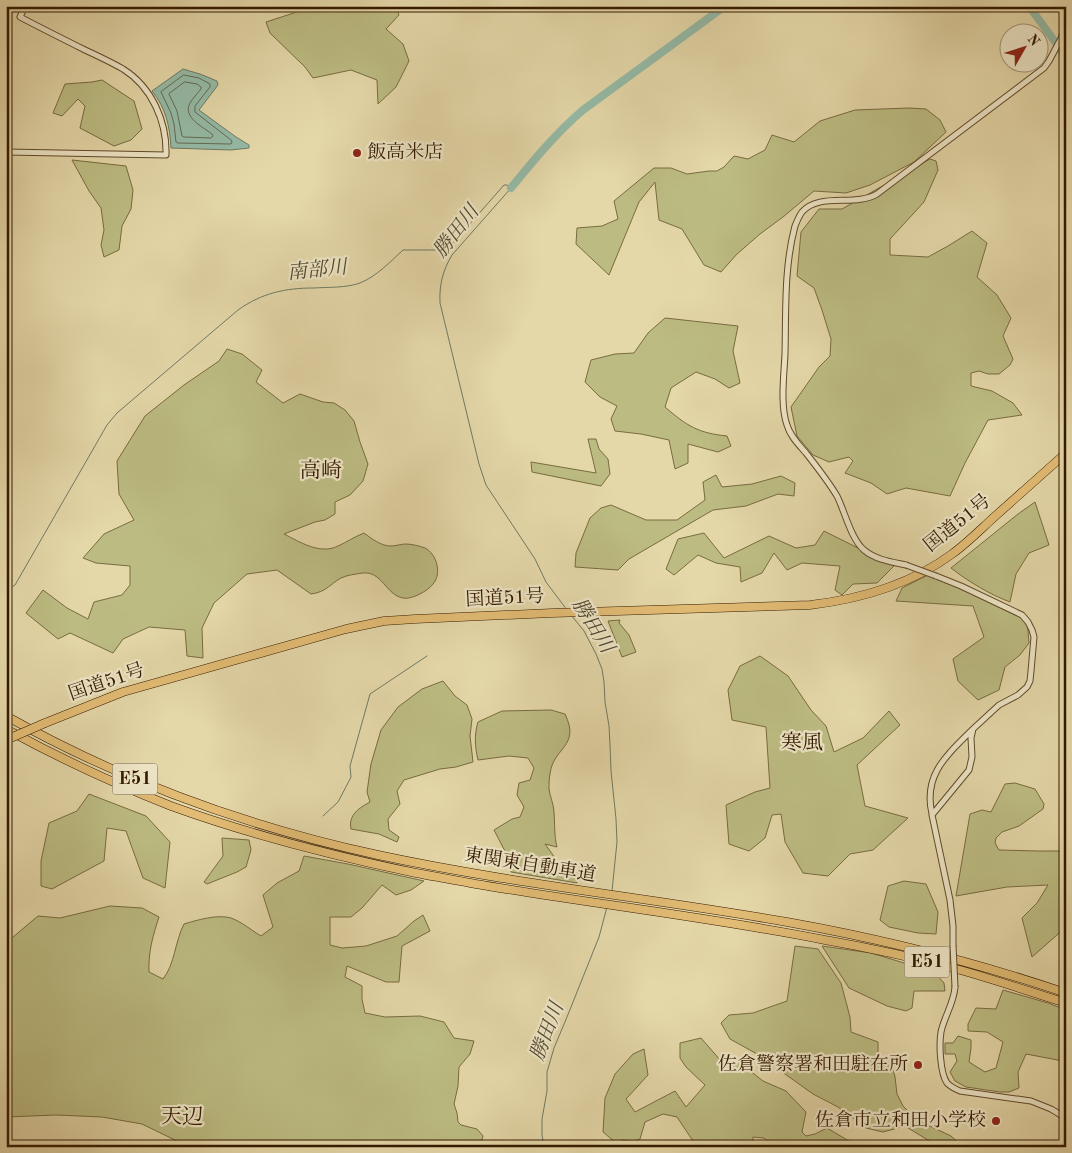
<svg xmlns="http://www.w3.org/2000/svg" width="1072" height="1153" font-family="'Old Standard TT','Noto Serif JP',serif">
  <style>
    .green { fill: #bcbc82; stroke: #786b41 }
    .water { fill: #95baa6; stroke: #6e7a64 }
    .lines { fill: none; stroke-linecap: round; stroke-linejoin: round }
    .shore { stroke: #646a53; stroke-width: 1 }
    .stream { stroke: #6e7a64; stroke-width: 1 }
    .river { stroke: #95baa6; stroke-width: 8 }
    .minor-casing { stroke: #60492a; stroke-width: 7 }
    .highway-casing { stroke: #341a00; stroke-width: 9 }
    .minor { stroke: #ede5c6; stroke-width: 5 }
    .highway { stroke: #e2bc74; stroke-width: 8 }
    .minor-bridge-casing { stroke: #60492a; stroke-width: 7; stroke-linecap: butt }
    .highway-bridge-casing { stroke: #341a00; stroke-width: 9; stroke-linecap: butt }
    .minor-bridge { stroke: #ede5c6; stroke-width: 5 }
    .highway-bridge { stroke: #e2bc74; stroke-width: 8 }
    .poi-dot { fill: #8f2418; stroke: #ede5c6; stroke-width: 2 }
    .labels { text-anchor: middle; dominant-baseline: central; stroke-width: 4.5; stroke-linejoin: round; paint-order: stroke }
    .shield { fill: #ede5c6; stroke: #6c573b; stroke-width: 1 }
    .shield-label { font-size: 18px; font-weight: bold; fill: #341a00 }
    .poi-label { font-size: 19px; fill: #341a00; stroke: #ede5c6; text-anchor: end }
    .street-label { font-size: 19px; fill: #341a00; stroke: #ede5c6 }
    .water-label { font-size: 20px; font-style: italic; fill: #514a32; stroke: #ede5c6 }
    .quarter-label { font-size: 21px; fill: #341a00; stroke: #ede5c6 }
  </style>
  <rect width="100%" height="100%" fill="#e4d7a8"/>
  <filter id="stains"><feTurbulence type="fractalNoise" baseFrequency=".004" numOctaves="4"/><feColorMatrix values="0 0 0 0 .2 0 0 0 0 .09 0 0 0 0 .02 0 0 0 .5 -.17"/></filter>
  <radialGradient id="worn" r=".72"><stop offset=".6" stop-color="#630" stop-opacity="0"/><stop offset="1" stop-color="#630" stop-opacity=".3"/></radialGradient>
  <path class="green" d="M307,6H395L399,15L386,29L403,44L409,61L396,87L378,104L377,80L351,70L313,78L305,67L270,33L266,22L306,9Z
    M102,80L134,101L142,129L131,140L114,146L80,128L85,106L78,99L62,116L53,113L65,84L92,82Z
    M909,108L926,109L940,120L946,132L914,162L870,185L846,193L814,191L783,217L760,234L737,254L721,272L704,265L682,229L659,220L655,182L639,202L609,275L576,244L577,228L602,226L618,219L614,201L654,168H671L687,174L709,171H717L724,167L734,156L748,159L765,150L772,135L794,142L820,121L855,110Z
    M930,159L936,161L938,170L924,202L890,239V255L928,257L948,246L972,231L987,243L977,277L997,295L1011,318L1003,336L1013,359L1010,365L999,374H988L979,371L971,373V386L992,391L1013,403L1022,415L988,420L965,463L950,496L906,488L887,494L871,483L845,473L853,461L849,457L829,462L813,455L797,436L791,407L819,367L830,356L831,339L822,310L814,288L797,276L801,232L819,209H842Z
    M72,160L126,166L133,190L131,209L122,226L119,250L104,257L101,245L104,230L101,208L89,191Z
    M665,318L738,326L733,351L740,383L729,388L715,379L696,372L671,388L665,407C687,426 698,433 727,436L731,446L718,452L688,444V463L675,469L669,440L641,434L615,431L611,419L617,406L600,397L585,382L591,360L615,354L634,353L648,333Z
    M227,349L242,354L262,370L256,382L283,403L300,394L323,402L334,403L345,410L354,421L360,442L368,464L363,481L350,495L335,502V514L325,520L315,522L284,534C300,542 320,555 338,546C347,542 354,537 364,533C372,539 381,546 391,546C396,546 401,544 406,544C411,544 420,546 425,548C437,554 442,574 433,584C428,591 411,600 403,598C386,595 382,571 363,573C356,574 347,575 341,578C329,585 326,592 311,594L277,570L247,574L214,603L202,628L203,658L187,656L185,630L149,627L123,639L113,653L70,633L58,639L26,613L43,590L67,608L88,619L94,602L122,595L130,585V566L96,563L83,558L104,534L134,520L119,494L117,461L145,416L184,385L219,361Z
    M588,439H596L599,449L608,459L610,474L601,486L532,472L531,462L596,473Z
    M716,475L722,487L752,484L781,476L795,483L794,496L778,494L746,506L713,510L629,559L618,570L575,567L576,553L590,518L601,508L611,505L646,520H677L705,500L703,482Z
    M1035,502L1049,545L1029,553L1016,574L1010,602C989,594 969,582 951,568L1018,514Z
    M824,531L894,566L877,583L853,584L842,595L835,590L840,566L802,563L787,570L774,553L762,573L741,582L740,567L716,563L698,555L674,575L666,569L678,539L704,533L724,558L769,536L796,548L815,545Z
    M930,574L1027,619L1029,643L1020,655L1005,667L999,690L978,700L958,681L953,659L984,637L973,606L896,601L902,588Z
    M620,620L619,623L629,635L636,652L622,657L608,621Z
    M760,656L788,676L811,710L826,726L834,752L863,738L889,711L900,725L857,765L865,806L908,818L873,850L850,854L828,876L803,873L785,842L781,814L772,815L765,838L749,851L729,844L726,805L755,792L770,788L766,727L732,720L728,690L740,666Z
    M443,681L455,696L467,705L472,719L470,736L473,762L456,767L440,769L404,780L397,791L400,804L388,819L389,830L399,837L397,842L379,834L351,829C348,815 359,808 370,802L367,792L371,764L381,730L398,707L422,689Z
    M551,710L565,714C581,747 553,747 550,774C549,779 549,785 549,789C550,797 554,805 554,812C555,824 554,836 557,847L545,844L558,862L573,867L576,873L577,883L511,872L508,857L494,830L512,819L520,817L524,807L517,795L519,783L530,780L534,768L528,758L509,756L478,760C475,747 474,735 478,722L502,711Z
    M1015,783L1035,789L1044,804L1043,809L1019,826L1002,832L996,838L995,843L999,850L1038,851H1066V927L1032,957L1022,918L1037,903L1048,885L1007,887L956,896L970,814L982,810L991,812L1005,784Z
    M89,794L146,816L170,842L165,888L143,878L126,831L107,828L104,861L52,889L41,886V861L49,823L77,811Z
    M222,838L249,840L251,850L246,867L237,872L207,884L204,882L223,856Z
    M304,856L348,864L424,881L411,890L396,895L382,885L362,908L351,917H330V945L342,948L366,946L397,936L414,921L423,915L430,931L402,946L399,982H386L347,966L345,977L362,986V999L365,1013L385,1017L420,1016L444,1022L454,1038L474,1041L470,1054L459,1067L458,1086L454,1104L457,1113L458,1122L461,1125L477,1129L483,1136L480,1147H204L179,1142L142,1124L102,1117L56,1115L6,1117V943L38,916L60,918L110,906L142,908L159,917C153,935 148,953 149,972L163,979C175,964 175,941 184,924C197,920 218,914 231,918C242,922 251,930 261,936L273,927L263,895L277,883L299,871Z
    M904,881L926,884L938,912L936,934L918,933L889,927L880,920L888,886Z
    M795,946L818,949L841,983L850,1017L851,1032L878,1042V1063L889,1065L893,1069L895,1077L897,1094L903,1106L917,1120L951,1136L963,1147H939L905,1126L883,1132L866,1128L838,1107L813,1094L757,1054L730,1039L721,1023L729,1015L753,1013L787,1001Z
    M822,946L871,953L934,972L944,983L945,991H914L912,1008L906,1011L887,1006L849,988Z
    M1003,990L1048,1003L1066,1010V1067L1063,1061L1026,1054L1018,1072L1019,1088L1009,1092H1000L966,1087L955,1081L950,1072L957,1061L955,1054H945V1043H953L958,1036L971,1040V1048L969,1062L985,1072L996,1068L1003,1042L987,1032L968,1031V1024L976,1008L996,1009Z
    M701,1038L721,1061L739,1062L763,1081L786,1091L806,1112L802,1132L806,1136L815,1134L827,1128L854,1144L879,1147H774L764,1138L753,1137V1147H697L677,1117L663,1114L645,1122L640,1139L634,1142L623,1140L616,1143L603,1132L605,1098L615,1074L633,1054L644,1049L648,1075L626,1099L635,1112L675,1091L686,1107L705,1085L686,1067L680,1058V1043Z"/>
  <path class="water" d="M183,69L200,74L217,81L218,85L199,110L236,137L249,145V148L231,150L171,148C170,127 166,108 152,91Z"/>
  <g class="lines">
    <path class="shore" d="M184,75L199,78L210,84V87L195,106V112L231,140L232,142L231,144L178,143L176,142L174,124L171,113L161,92Z
      M185,82L197,84L201,87V89C197,94 193,98 190,103C182,117 203,127 212,134L213,136L211,138L184,137L182,136L177,111L169,94Z"/>
    <path class="stream" d="M6,591L15,585L107,425L117,413L238,310C262,293 285,288 314,288C329,287 346,288 360,283C377,276 390,262 403,250H447L504,185H507L511,188L452,255C443,270 439,285 440,303L479,464L486,485L535,559L546,582L567,610
      M571,615L584,631L596,654L602,669L604,682L605,702L609,726L610,745L611,771L616,819L617,842L612,891
      M323,816L338,802L349,781L351,777L350,766L370,694L427,656
      M544,1147L542,1135V1119L547,1091V1072L554,1048L567,1017L599,937L607,907"/>
    <path class="river" d="M1029,6L1066,57
      M511,188C533,161 556,133 583,110L725,6"/>
    <g class="minor-casing">
      <path id="minor" d="M6,152L166,155C167,122 152,87 123,69C111,62 98,56 85,50C63,39 41,28 20,17L25,6
        M906,565C892,562 876,560 864,550C851,539 845,512 837,496C828,481 817,467 806,453C799,445 790,436 787,425C780,406 784,375 785,354C786,311 784,267 795,226C797,221 799,216 802,212C819,192 855,207 877,194L1044,68L1049,61L1066,29
        M936,576L961,586L1022,615L1028,622L1032,630L1034,637L1031,671L1030,681L1027,687L1018,695L999,705L973,729L971,738L972,757L969,770L932,815L950,900L953,926V945
        M932,814C923,775 946,756 972,730
        M955,987C954,1003 944,1017 941,1032C939,1044 940,1073 947,1083C951,1087 955,1089 960,1091L1031,1101L1051,1109L1066,1118"/>
    </g>
    <g class="highway-casing">
      <path id="highway" d="M6,716C122,781 248,827 378,855C513,884 651,898 787,922C882,939 975,962 1066,993
        M45,723L123,692L346,629L384,621L415,619L552,613L810,605C861,599 910,585 952,554C966,544 979,531 992,519C1017,497 1041,475 1066,453
        M6,729C59,758 115,784 171,806C251,835 334,856 416,873C436,877 456,880 476,884C592,904 710,917 825,940C871,948 916,958 960,970C996,980 1031,992 1066,1003"/>
    </g>
    <use href="#minor" class="minor"/>
    <use href="#highway" class="highway"/>
    <g class="minor-bridge-casing">
      <path id="minor-bridge" d="M906,565L936,576
        M953,945L955,987"/>
    </g>
    <g class="highway-bridge-casing">
      <path id="highway-bridge" d="M6,740L45,723"/>
    </g>
    <use href="#minor-bridge" class="minor-bridge"/>
    <use href="#highway-bridge" class="highway-bridge"/>
  </g>
  <g class="poi-dot">
    <circle cx="357" cy="153" r="5"/>
    <circle cx="918" cy="1065" r="5"/>
    <circle cx="996" cy="1121" r="5"/>
  </g>
  <g class="labels">
    <g class="shield">
      <rect x="112.5" y="763.5" width="45" height="31" rx="4"/>
      <rect x="904.5" y="946.5" width="45" height="31" rx="4"/>
    </g>
    <g class="shield-label">
      <text x="135" y="779">E51</text>
      <text x="927" y="962">E51</text>
    </g>
    <g class="poi-label">
      <text x="367" y="153" text-anchor="start">飯高米店</text>
      <text x="908" y="1065">佐倉警察署和田駐在所</text>
      <text x="986" y="1121">佐倉市立和田小学校</text>
    </g>
    <g class="street-label">
      <text transform="translate(958 524) rotate(-39)">国道51号</text>
      <text transform="translate(505 599) rotate(-3)">国道51号</text>
      <text transform="translate(107 683) rotate(-19)">国道51号</text>
      <text transform="translate(530 866) rotate(9)">東関東自動車道</text>
    </g>
    <g class="water-label">
      <text transform="translate(457 232) rotate(-52)">勝田川</text>
      <text transform="translate(317 271) rotate(-6)">南部川</text>
      <text transform="translate(592 626) rotate(58)">勝田川</text>
      <text transform="translate(548 1032) rotate(-69)">勝田川</text>
    </g>
    <g class="quarter-label">
      <text x="321" y="471">高崎</text>
      <text x="802" y="743">寒風</text>
      <text x="182" y="1117">天辺</text>
    </g>
  </g>
  <rect width="1072" height="1153" fill="none" stroke="#e4d7a8" stroke-width="25"/>
  <rect x="8" y="8" width="1057" height="1138" fill="none" stroke="#341a00" stroke-width="2.5"/>
  <rect x="12" y="12" width="1047" height="1128" fill="none" stroke="#341a00"/>
  <g transform="translate(1024 48) rotate(51)"><circle r="24" fill="#ede5c6" stroke="#a39477"/>
  <path d="M0-4L9 19L0 12L-9 19Z" fill="#8f2418"/>
  <text y="-8" font-size="14" font-weight="bold" text-anchor="middle" fill="#341a00">N</text>
  </g>
  <rect width="100%" height="100%" filter="url(#stains)"/>
  <rect width="100%" height="100%" fill="url(#worn)"/>
</svg>
